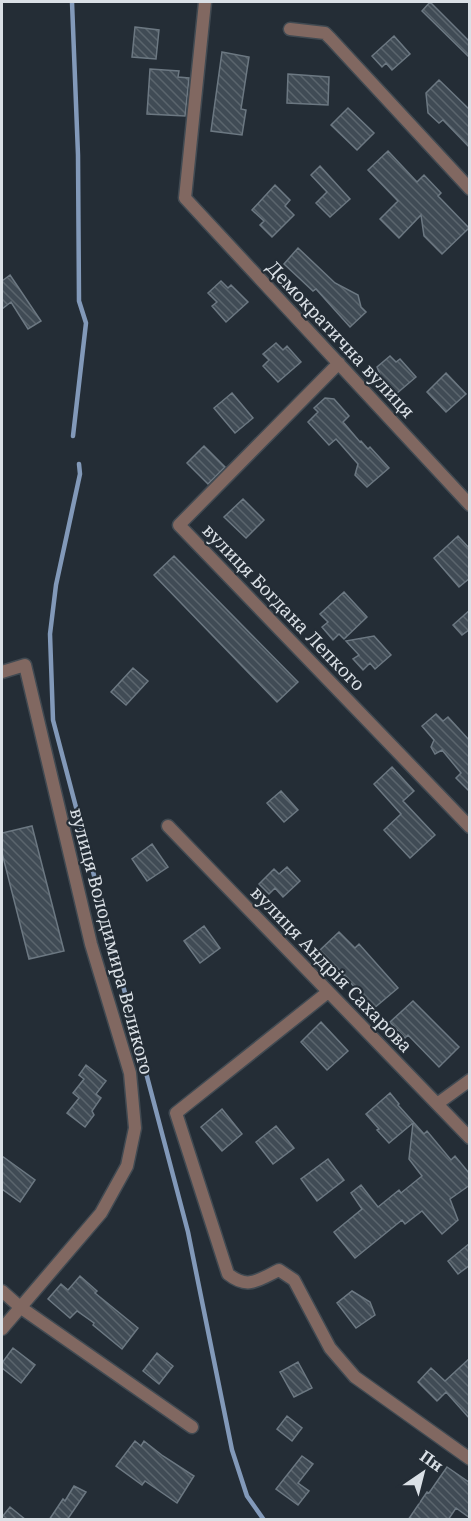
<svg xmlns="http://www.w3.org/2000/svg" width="471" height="1521" font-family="'Noto Serif',serif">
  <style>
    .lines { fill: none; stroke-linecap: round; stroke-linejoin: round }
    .stream { stroke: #8299b9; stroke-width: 4.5 }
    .building { fill: url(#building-back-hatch); stroke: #6c7882; stroke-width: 1.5 }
    .street-casing { stroke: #414a52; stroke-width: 15 }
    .street { stroke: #816861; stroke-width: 12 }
    .labels { text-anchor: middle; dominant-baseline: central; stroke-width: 4.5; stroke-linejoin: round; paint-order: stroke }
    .street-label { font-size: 18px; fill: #dae0e6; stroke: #242d36 }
  </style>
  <defs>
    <pattern id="building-back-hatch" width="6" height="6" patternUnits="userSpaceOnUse" patternTransform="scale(1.5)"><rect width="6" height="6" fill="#404b55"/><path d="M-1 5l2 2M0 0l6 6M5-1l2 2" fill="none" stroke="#5b656d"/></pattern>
  </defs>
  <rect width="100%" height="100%" fill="#242d36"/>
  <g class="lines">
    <path class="stream" d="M72,2L78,155L79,301L86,323L73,436
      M79,464L80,474L56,585L50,634L53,720L188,1232L232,1450L247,1496L264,1520"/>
  </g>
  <path class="building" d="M430,2L470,42V58L422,11Z
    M135,27L159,30L156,59L132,57Z
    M394,36L410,54L392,70L386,63L382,67L372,56Z
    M222,52L249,57L241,109L246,110L242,135L211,131Z
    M150,69L179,71L178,77L189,78L185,116L147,114Z
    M288,74L329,77L328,105L287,103Z
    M439,80L470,110V148L443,120L439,123L428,113L426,93Z
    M348,108L374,133L357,150L331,125Z
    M388,151L417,182L424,175L441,193L438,196L469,228L442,254L424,236L421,215L399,238L380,219L398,201L368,170Z
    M320,166L350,199L330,217L316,203L327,192L311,175Z
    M275,185L290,200L285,206L294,215L272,237L260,225L264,221L252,210Z
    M298,248L335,283L358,295L361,307L366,312L350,327L316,289L313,291L284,264Z
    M10,275L41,321L28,329L11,302L2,309V281Z
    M221,281L228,288L231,285L248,302L226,322L212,306L217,302L208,293Z
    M276,343L283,350L287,346L301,362L278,382L263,366L269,360L263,354Z
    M390,356L396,362L400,359L416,377L396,394L381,377L377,367Z
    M446,373L466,394L446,412L427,392Z
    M232,393L253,418L235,433L214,408Z
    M325,398L334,399L349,416L343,422L360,442L361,441L368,449L370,447L389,468L367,487L355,475L358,464L336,439L329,445L308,422L318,412L314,408Z
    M204,446L225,467L208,484L187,463Z
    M243,499L264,520L246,538L224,517Z
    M458,536L470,549V578L459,587L434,558Z
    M174,556L298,682L277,702L154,575Z
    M344,592L367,617L344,639L339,634L333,640L322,627L328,622L320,614Z
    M470,610V629L462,635L453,625Z
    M374,636L391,655L375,669L370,663L363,670L353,659L359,655L346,641Z
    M133,668L148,681L126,705L111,692Z
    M436,714L443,721L448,717L470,741V792L456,778L461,773L442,750L435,754L431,747L434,740L422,726Z
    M392,767L414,791L403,801L435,835L410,858L384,830L401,814L374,784Z
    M281,791L298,810L284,822L267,803Z
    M32,826L64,951L29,959L2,853V833Z
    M152,844L168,867L147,881L132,859Z
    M287,867L300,881L283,897L275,888L269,894L259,884L274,869L279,874Z
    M204,926L220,948L200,963L184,941Z
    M339,932L355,948L359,944L398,988L373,1009L345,976L319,951Z
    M413,1001L459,1047L439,1067L408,1035L405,1038L390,1022Z
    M321,1022L348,1051L327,1070L301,1042Z
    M86,1065L106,1081L96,1094L101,1098L92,1111L94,1115L85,1127L67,1113L79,1098L73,1093L84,1079L79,1075Z
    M390,1093L399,1104L398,1105L424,1134L427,1131L451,1160L455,1156L469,1173L470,1185L450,1199L458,1220L442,1234L422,1211L405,1224L402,1220L355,1258L334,1232L362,1209L351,1193L361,1185L378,1207L399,1190L401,1193L422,1176L409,1159L413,1123L389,1143L377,1130L379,1129L366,1114Z
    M222,1109L242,1134L222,1151L201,1127Z
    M276,1126L294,1148L273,1164L256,1142Z
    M2,1156L35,1180L20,1202L2,1189Z
    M328,1159L344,1180L317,1201L301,1179Z
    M470,1243V1265L458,1274L448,1261Z
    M80,1276L97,1291L95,1293L138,1328L122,1349L93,1325L94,1323L77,1311L70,1318L48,1299L61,1284L68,1290Z
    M352,1291L370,1302L375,1315L356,1328L337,1303Z
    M13,1348L35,1365L21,1383L2,1368V1363Z
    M157,1353L173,1366L159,1384L143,1371Z
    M470,1358V1419L446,1392L437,1401L418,1382L431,1368L445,1381Z
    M298,1362L312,1388L294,1397L280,1372Z
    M287,1416L302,1428L292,1441L277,1429Z
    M135,1441L141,1446L144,1441L163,1456L194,1476L177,1503L145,1481L142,1485L116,1466Z
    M302,1456L313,1464L298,1483L309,1491L298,1505L276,1489Z
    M447,1467L470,1483V1518L456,1508L448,1520H408L427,1492L429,1493Z
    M74,1486L86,1492L67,1520H49L63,1499L65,1501Z
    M10,1507L26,1520H2V1517Z"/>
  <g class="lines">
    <g class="street-casing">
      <path id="street" d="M205,2L185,198L470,505
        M290,29L325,33L331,39L470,189
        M339,363L179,525L470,827
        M2,672L25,665L91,944L130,1073L135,1128L127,1166L101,1213L2,1329
        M168,826L470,1138
        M328,992L176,1113L228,1274C248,1290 258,1280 279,1270L294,1280L330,1348L355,1377L470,1459
        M437,1104L470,1080
        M2,1291L20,1307L192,1427"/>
    </g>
    <use href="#street" class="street"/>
  </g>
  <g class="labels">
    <g class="street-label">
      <text transform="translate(341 339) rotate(47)">Демократична вулиця</text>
      <text transform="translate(284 607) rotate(46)">вулиця Богдана Лепкого</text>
      <text transform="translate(112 941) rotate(75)">вулиця Володимира Великого</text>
      <text transform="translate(332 969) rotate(46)">вулиця Андрія Сахарова</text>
    </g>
  </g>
  <rect width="471" height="1521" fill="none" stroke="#dae0e6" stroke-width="6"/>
  <g transform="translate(423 1473) rotate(35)" stroke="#242d36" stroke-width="4.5" paint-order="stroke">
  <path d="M0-4.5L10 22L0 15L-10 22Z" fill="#dae0e6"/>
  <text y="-9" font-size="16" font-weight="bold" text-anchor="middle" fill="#dae0e6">Пн</text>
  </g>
</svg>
